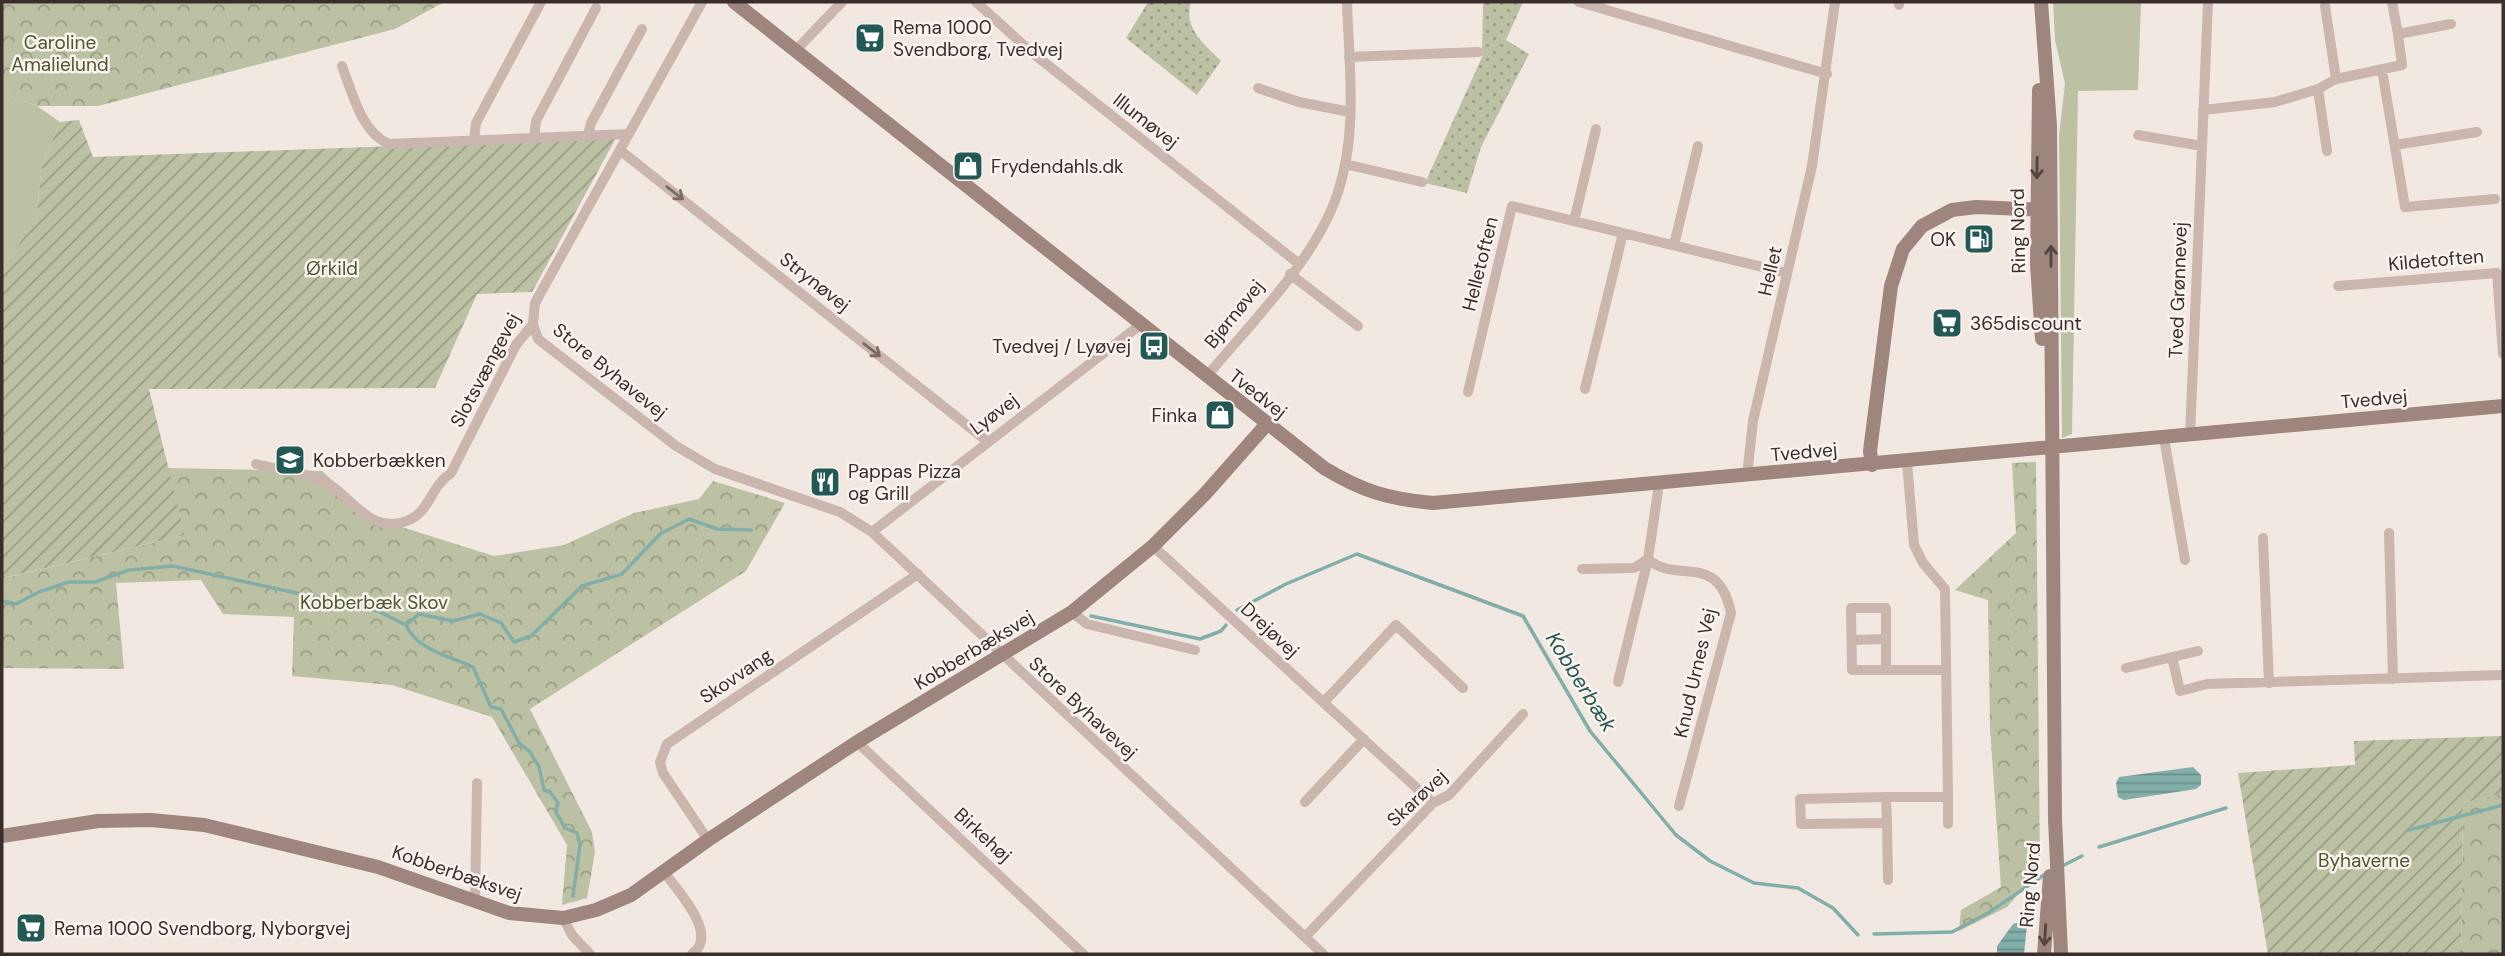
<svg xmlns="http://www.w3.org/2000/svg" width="2505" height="956" font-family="'DM Sans',sans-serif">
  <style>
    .grass { fill: #bbc1a2 }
    .forest { fill: url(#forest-crowns) }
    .park { fill: url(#park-dots) }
    .garden { fill: url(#garden-furrows) }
    .water { fill: url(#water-rules) }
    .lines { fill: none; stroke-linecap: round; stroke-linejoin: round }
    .stream { stroke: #82aea9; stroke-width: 3.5 }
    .street { stroke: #cab6ae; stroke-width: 10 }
    .secondary { stroke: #9e867f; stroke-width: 14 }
    .oneway { stroke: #524441 }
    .oneway2 { stroke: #7a6b66 }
    .labels { text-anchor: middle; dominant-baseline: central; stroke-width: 5; stroke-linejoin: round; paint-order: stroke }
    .poi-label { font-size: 19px; fill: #392e2c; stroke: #faf3ee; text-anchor: start }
    .park-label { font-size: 19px; fill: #4e5631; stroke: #faf3ee }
    .street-label { font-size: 19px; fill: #392e2c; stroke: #faf3ee }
    .water-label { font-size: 21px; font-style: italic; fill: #235954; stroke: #faf3ee }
  </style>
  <defs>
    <pattern id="forest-crowns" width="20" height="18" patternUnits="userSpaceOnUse" patternTransform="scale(1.75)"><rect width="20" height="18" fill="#bbc1a2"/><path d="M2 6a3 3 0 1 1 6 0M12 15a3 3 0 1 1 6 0" fill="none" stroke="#999d84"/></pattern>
    <pattern id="park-dots" width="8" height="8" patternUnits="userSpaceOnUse" patternTransform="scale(1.75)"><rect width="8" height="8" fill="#bbc1a2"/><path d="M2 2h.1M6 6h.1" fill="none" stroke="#999d84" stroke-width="1.8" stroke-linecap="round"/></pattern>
    <pattern id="garden-furrows" width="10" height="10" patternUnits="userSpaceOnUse" patternTransform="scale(1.75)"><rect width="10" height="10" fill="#bbc1a2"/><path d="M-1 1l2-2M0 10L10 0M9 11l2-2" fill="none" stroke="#999d84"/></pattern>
    <pattern id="water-rules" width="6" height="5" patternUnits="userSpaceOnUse" patternTransform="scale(1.75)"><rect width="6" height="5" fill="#82aea9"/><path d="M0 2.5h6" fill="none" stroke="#6b8e8a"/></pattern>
  </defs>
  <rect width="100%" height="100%" fill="#f2e8e2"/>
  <path class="grass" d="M2053,2H2141L2138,90L2078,91L2072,434L2062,438L2059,135L2065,84L2055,40Z
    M2,93L37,106L60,122L42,165L36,219L2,268Z"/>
  <path class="forest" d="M2,2H444L395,29L98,106H37L2,93Z
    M2036,462L2040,870L2007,907L1959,931L1961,910L2001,887L1990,728L1988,600L1955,590L2016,533L2012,463Z
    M168,468L322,471L373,518L494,556L564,545L634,513L699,499L713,481L785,503L746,571L530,709L592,832L595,852L587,898L562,905L567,845L492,717L392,685L292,676L294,617L223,614L201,580L116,583L124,669L2,668V575L9,577L185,535Z
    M2503,793V954H2461L2463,803Z"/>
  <path class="park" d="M1148,2H1191C1183,28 1204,44 1221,61L1197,95L1126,38Z
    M1483,2H1523L1506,40L1529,54L1481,147L1467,193L1425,183L1482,57Z"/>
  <path class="garden" d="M79,120L93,157L616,138L532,292L477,294L435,388L149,389L185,535L8,577L2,575V268L36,219L42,165L60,122Z
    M2503,736V793L2463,803L2461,954H2268L2238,773L2355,765L2354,741Z"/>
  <path class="water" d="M2193,767L2201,775V785L2196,789L2124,800L2118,797L2116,783L2119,777Z
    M2023,922L2027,925L2024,954H1997V946L2013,924Z"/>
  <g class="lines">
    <path class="stream" d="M2,601L16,604L39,592L69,582H95L129,570L173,566L378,611L406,625
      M1237,610L1286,584L1357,554L1523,616L1590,731L1676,835L1710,861L1754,883L1798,888L1833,908L1858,935
      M1091,616L1200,639L1221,631L1226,625
      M406,625L419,614L453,621L480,614L501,623L514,642L531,636L582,586L622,574L660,534L689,519L717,529L751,530
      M406,625C417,650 449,656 473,667L491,707L501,709L519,743L530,752L539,767L544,790L550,792L558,803L556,812L565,828L577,833L580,845L573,896
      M2409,830L2503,805
      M2099,847L2226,808
      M2064,865L2082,856
      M1874,934L1952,932L1988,913L2044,875"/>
    <path class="street" d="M976,2L1030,51L1298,263
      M1579,2L1827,74
      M2392,2L2398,34
      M1899,5V2
      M2325,6L2336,79
      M796,50L842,2
      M1349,57L1478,52
      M342,66C352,92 361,132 389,144L629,134
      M2382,70L2405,207L2495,199
      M1258,88L1299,102L1350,112
      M2318,89L2327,151
      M2203,110L2275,102L2318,89L2336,79L2402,65L2398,34L2451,24
      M588,135L591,123L642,29
      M2138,135L2202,146
      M534,138L536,121L596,8
      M474,140L476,123L541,2
      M2395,145L2477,132
      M621,151L987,441
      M1345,164L1422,182
      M1574,221L1596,129
      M1674,245L1698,146
      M1290,274L1358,326
      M2338,286L2497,273L2503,354
      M533,324L538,339L676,446L715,469L840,512L872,532L1323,954
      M1206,377C1250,324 1317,258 1338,192C1358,132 1349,64 1347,2
      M1585,389L1623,233
      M1468,392L1512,206L1787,273
      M2190,436L2208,2
      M2164,438L2185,560
      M256,464C276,469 300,472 319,479C350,491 368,538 409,520C430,511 431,486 451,473L516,345L533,324L535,303L702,2
      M1747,476L1753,421L1812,166L1835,2
      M872,532L1140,325
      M2389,533L2393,679
      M2263,538L2269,683
      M1153,546L1433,803
      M1582,569L1634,568L1648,559C1676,585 1718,550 1731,613L1679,806
      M1072,612L1087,624L1195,650
      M1852,640L1886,639
      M2172,657L2180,691L2207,684L2503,675
      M2126,668L2198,651
      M1886,670V608H1851L1852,670H1946
      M1618,682L1648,559L1659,484
      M1324,702L1396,625L1463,688
      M857,742L1083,954
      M1886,797L1800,799L1801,824L1887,823L1886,797H1948L1945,589L1923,563L1914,545L1907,462
      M1305,802L1364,739
      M1887,823L1888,880
      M1948,824V797
      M708,840L663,773L660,762L667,744L918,574
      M664,872C677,890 720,935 692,954
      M475,902L477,783
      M563,918L572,935L590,954
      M1305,937L1433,803L1449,795L1523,714"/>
    <path class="secondary" d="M734,2L1324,468C1362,491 1388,499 1433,503L2503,406
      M2041,2L2050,126L2055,819L2061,954
      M2039,90L2037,264L2042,339
      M1872,465L1870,451L1891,286L1903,249L1922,226L1952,210L1976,207L2045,210
      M2,836L98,821L151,820L204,825L378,867L509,913L563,918L596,910L631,895L708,840L857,742L1072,612L1153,546L1205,494L1266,425
      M2044,954L2050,876"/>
  </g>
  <defs><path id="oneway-shaft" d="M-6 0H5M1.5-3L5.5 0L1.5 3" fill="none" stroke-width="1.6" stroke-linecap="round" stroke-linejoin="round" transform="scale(1.75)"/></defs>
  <g class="oneway">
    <use href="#oneway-shaft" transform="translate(2037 168) rotate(91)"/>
    <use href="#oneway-shaft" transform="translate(2051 256) rotate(-90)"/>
    <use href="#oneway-shaft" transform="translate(2045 935) rotate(94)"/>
  </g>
  <g class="oneway2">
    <use href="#oneway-shaft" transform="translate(675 193) rotate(38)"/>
    <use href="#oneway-shaft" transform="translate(872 350) rotate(38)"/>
  </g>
  <defs>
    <g id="supermarket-square" transform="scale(1.575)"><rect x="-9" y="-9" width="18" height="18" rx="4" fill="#235954" stroke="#faf3ee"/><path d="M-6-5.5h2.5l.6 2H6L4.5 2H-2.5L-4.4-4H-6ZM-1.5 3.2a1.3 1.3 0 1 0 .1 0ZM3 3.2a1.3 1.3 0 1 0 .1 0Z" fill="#fff"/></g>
    <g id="shop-square" transform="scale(1.575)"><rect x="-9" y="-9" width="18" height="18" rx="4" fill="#235954" stroke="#faf3ee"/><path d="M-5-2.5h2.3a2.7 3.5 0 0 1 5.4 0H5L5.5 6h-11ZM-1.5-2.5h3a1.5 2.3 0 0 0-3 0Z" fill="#fff"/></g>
    <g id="fuel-square" transform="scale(1.575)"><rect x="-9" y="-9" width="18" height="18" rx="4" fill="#235954" stroke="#faf3ee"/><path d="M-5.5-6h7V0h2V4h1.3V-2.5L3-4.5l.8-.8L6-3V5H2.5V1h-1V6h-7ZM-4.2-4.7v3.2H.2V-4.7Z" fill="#fff"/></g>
    <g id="bus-square" transform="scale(1.575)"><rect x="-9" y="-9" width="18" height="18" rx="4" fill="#235954" stroke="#faf3ee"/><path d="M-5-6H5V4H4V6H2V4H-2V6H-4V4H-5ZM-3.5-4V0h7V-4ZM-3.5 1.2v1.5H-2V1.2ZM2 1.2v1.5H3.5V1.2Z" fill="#fff"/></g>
    <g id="school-square" transform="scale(1.575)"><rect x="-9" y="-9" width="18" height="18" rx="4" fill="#235954" stroke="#faf3ee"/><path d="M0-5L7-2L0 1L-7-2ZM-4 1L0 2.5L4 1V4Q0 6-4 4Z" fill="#fff"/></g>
    <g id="restaurant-square" transform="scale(1.575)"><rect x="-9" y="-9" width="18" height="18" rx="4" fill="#235954" stroke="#faf3ee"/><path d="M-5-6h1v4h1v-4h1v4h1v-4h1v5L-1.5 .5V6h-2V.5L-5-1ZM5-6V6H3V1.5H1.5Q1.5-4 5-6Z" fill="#fff"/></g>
  </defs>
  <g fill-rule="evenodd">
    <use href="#supermarket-square" x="870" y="38"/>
    <use href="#shop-square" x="968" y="166"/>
    <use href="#fuel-square" x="1979" y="239"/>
    <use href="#supermarket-square" x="1947" y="323"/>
    <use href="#bus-square" x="1154" y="346"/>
    <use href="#shop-square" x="1220" y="415"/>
    <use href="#school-square" x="290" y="460"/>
    <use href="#restaurant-square" x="825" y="482"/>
    <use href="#supermarket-square" x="31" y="928"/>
  </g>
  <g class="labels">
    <g class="poi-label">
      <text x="893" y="27">Rema 1000<tspan x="893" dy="22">Svendborg, Tvedvej</tspan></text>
      <text x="991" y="166">Frydendahls.dk</text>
      <text x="1956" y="239" text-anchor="end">OK</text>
      <text x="1970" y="323">365discount</text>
      <text x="1131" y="346" text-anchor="end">Tvedvej / Lyøvej</text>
      <text x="1197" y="415" text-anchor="end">Finka</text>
      <text x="313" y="460">Kobberbækken</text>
      <text x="848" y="471">Pappas Pizza<tspan x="848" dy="22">og Grill</tspan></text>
      <text x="54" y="928">Rema 1000 Svendborg, Nyborgvej</text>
    </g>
    <g class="park-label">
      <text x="60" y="42">Caroline<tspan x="60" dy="22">Amalielund</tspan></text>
      <text x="332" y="268">Ørkild</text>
      <text x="374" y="602">Kobberbæk Skov</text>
      <text x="2364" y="860">Byhaverne</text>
    </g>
    <g class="street-label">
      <text transform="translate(1146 121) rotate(38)">Illumøvej</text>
      <text transform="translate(2018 231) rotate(-91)">Ring Nord</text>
      <text transform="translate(2436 260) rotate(-5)">Kildetoften</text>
      <text transform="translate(1480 264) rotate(-76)">Helletoften</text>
      <text transform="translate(1770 271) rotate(-77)">Hellet</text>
      <text transform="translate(815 282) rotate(38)">Strynøvej</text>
      <text transform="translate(2178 290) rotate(-88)">Tved Grønnevej</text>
      <text transform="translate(1234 314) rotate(-51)">Bjørnøvej</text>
      <text transform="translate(485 370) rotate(-62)">Slotsvængevej</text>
      <text transform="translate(610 371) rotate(39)">Store Byhavevej</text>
      <text transform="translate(1258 394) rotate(38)">Tvedvej</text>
      <text transform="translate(2374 399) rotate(-5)">Tvedvej</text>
      <text transform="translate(994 414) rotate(-37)">Lyøvej</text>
      <text transform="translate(1804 452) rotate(-5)">Tvedvej</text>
      <text transform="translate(1270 630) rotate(43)">Drejøvej</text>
      <text transform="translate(974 650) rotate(-31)">Kobberbæksvej</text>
      <text transform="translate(1695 673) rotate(-77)">Knud Urnes Vej</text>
      <text transform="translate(736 676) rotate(-34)">Skovvang</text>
      <text transform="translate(1083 708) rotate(43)">Store Byhavevej</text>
      <text transform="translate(1417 798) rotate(-43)">Skarøvej</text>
      <text transform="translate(983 835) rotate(43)">Birkehøj</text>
      <text transform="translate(457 873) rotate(19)">Kobberbæksvej</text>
      <text transform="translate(2030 885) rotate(-85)">Ring Nord</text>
    </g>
    <g class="water-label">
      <text transform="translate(1581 682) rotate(58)">Kobberbæk</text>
    </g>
  </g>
  <rect width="2505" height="956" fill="none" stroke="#392e2c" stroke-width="7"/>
</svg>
